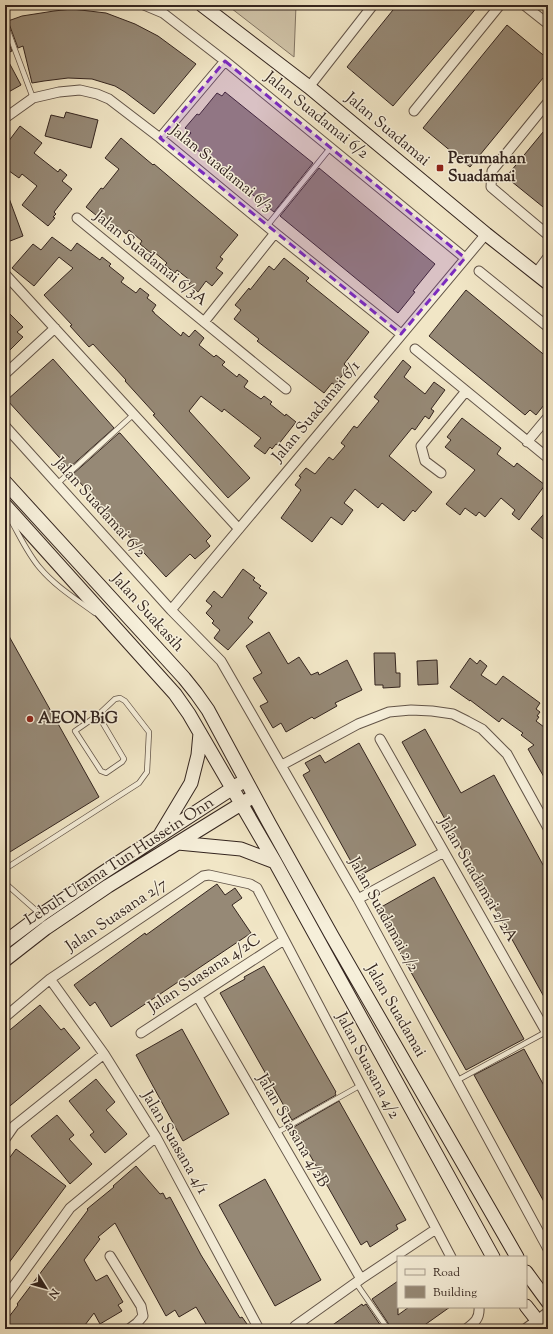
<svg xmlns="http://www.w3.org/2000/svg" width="553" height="1334" font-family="'Sorts Mill Goudy',serif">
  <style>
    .green { fill: #d1c5aa; stroke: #827564 }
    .building { fill: #968976; stroke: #34251f }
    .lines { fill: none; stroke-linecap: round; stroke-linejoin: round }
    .lane-casing { stroke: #635549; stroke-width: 6 }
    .street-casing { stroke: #635549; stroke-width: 11 }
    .secondary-casing { stroke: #34251f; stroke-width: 15 }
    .lane { stroke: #f6efda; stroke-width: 4.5 }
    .street { stroke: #f6efda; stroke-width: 9 }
    .secondary { stroke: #f6efda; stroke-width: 13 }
    .marked { fill: #7b2cbf; fill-opacity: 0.2; stroke: #7b2cbf; stroke-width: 3; stroke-dasharray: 8 5; stroke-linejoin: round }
    .poi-dot { fill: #8f2418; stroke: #f6efda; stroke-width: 1.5 }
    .labels { text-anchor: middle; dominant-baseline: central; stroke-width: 3; stroke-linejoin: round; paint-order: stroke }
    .street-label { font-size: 16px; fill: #34251f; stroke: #f6efda }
    .poi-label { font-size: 16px; font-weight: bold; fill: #34251f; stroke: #f6efda; text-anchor: start }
  </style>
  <rect width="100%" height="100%" fill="#f1e6c6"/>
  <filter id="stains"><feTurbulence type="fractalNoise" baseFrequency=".005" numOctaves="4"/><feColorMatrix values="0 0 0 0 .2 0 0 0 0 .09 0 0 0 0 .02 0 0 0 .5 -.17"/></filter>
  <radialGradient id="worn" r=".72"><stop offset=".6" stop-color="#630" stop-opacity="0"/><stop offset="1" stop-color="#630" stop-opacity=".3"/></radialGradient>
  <path class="green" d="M227,5H296L294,57Z"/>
  <path class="building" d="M397,5H479L393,106L347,67Z
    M72,9L106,13L135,24L158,36L196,64L154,114L125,92L115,86L92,79L68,78L44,81L32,83L23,46L18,48L8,21L22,16L54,11Z
    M507,25L548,59V72L470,167L423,128Z
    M5,34L12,51L5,54Z
    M5,55L21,85L5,94Z
    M225,92L313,163L274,212L185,140L191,133L185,128L197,114L199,115L217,93L222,96Z
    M66,112L98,120L91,148L45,136L51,115L64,118Z
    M20,126L42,143L34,153L58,172L60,169L67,175L62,181L72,189L54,212L56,214L53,217L55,218L48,226L22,205L37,186L22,174L19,178L5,168V146Z
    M548,126V211L506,177Z
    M121,138L153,165L154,164L238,235L220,257L223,259L216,268L223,273L212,286L206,281L198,292L189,284L191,281L177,270L175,273L165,265L167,263L153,251L151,253L140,244L142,241L129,230L126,234L104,216L102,220L86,207L101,188L103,189L119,169L105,158Z
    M319,168L435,264L413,291L415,292L398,313L280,216Z
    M5,190H6L23,236L5,243Z
    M52,237L71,251L77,243L100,260L102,257L111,264L109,266L124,278L121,282L136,293L140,288L149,295L147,298L156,305L152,311L154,312V313L181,336L183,332L189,337L195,330L204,338L199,345L214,357L216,355L225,362L222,365L237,377L239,374L248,381L244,387L261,399L264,396L272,402L270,404L285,416L286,414L296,422L278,445L276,444L272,449L270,447L265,454L254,446L261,438L224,409L222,412L201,396L189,411L250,478L228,498L153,415L155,414L125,381L126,380L93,344L89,347L70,326L72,325L44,295L73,268L59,257L34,286L12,268L33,244L41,250Z
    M284,258L309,278L306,281L369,332L344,364L348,368L335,385L332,383L324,393L257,341L259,339L234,319L241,310L235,305L249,288L250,290L269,266L274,270Z
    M466,290L548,358V400L536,415L530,410L525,415L429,336Z
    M5,309L23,327L17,332L23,337L5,355Z
    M53,359L114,428L69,468L7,400Z
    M403,360L411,367L404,377L425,394L434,382L445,390L431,409L434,411L429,419L425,416L415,430L412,428L389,456L432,492L415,512L413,510L404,521L382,503L378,508L355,489L344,503L353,510L342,525L331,517L312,542L281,518L301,490L295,485L301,477L299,476L306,468L315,474L329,457L333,460L345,446L341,443L354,426L357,428L379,401L374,397Z
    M462,418L501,448L497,454L514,467L517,463L545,485L519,520L512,514L515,510L501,498L485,517L479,512L476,516L465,508L460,515L446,504L475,470L445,447L451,440L447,437Z
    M119,433H120L211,536L206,541L210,546L195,559L190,554L166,577L74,476L73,474Z
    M548,509V543L531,529Z
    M243,569L255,578L253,580L261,586L259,588L267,593L248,618L253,622L228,650L214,638L220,630L212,623L214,621L206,613L212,606L206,601L214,591L222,598Z
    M5,629L99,797L5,855Z
    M269,632L288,664L299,657L311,675L318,672L319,675L347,660L362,690L335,703L337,706L314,719L312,717L286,732L281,723L273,728L260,706L268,702L253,678L262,673L246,646Z
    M374,653H395L396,673H400V687L383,688V685H375Z
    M470,658L477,664L480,660L487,666L481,675L496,685L503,676L540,703L536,709L540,712L537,716L539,717L536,721L548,730V784L528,749L534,745L521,735L523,733L502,718L499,722L470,700V701L450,687Z
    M437,660L438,684L418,685L417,661Z
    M425,729L461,793L494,775L548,874V1004L402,742Z
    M359,743L416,845L359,876L303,775L310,771L305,763L320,755L325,763Z
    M434,877L524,1039L466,1070L376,910Z
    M217,884L225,895L235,888L242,898L232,905L251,933L111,1027L95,1002L90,1006L74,985L145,933L146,935Z
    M264,966L336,1092L335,1093L336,1095L292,1120L220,993L245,979L244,977Z
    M40,1005L61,1030L64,1028L80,1048L5,1110V1034Z
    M182,1029L229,1114L183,1141L136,1055Z
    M524,1049L548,1093V1209L474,1075Z
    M96,1079L115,1102L106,1110L127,1134L105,1153L90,1135L94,1132L69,1101Z
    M339,1101L406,1220L396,1225L398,1229L370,1247L367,1241L361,1245L294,1127Z
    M57,1115L74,1135L69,1139L92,1164L70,1184L31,1136Z
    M16,1149L66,1186L5,1268V1164Z
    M136,1166L160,1194L163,1193L166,1199L170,1197L201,1255L230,1302L240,1318L242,1317L247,1324L240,1329H209L196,1307L179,1317L175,1310L166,1316L115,1223L98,1237L100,1239L84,1260L96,1281L107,1275L123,1302L118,1305L122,1311L100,1324L94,1313L82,1329H46L39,1324L35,1329H5V1322L18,1305L17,1304L88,1210L87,1209L114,1187L113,1186Z
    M265,1179L321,1280L275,1306L219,1205Z
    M398,1281V1315L409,1307H450L419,1329H392L372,1299Z
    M362,1304L363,1306L366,1304L383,1329H327Z"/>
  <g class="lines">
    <g class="lane-casing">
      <path id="lane" d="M5,23L33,98
        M267,226L331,147
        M57,484L134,414
        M9,517C19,534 27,553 40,568C55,586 76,599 95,613
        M5,869L139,783L147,772L149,732L125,701L120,698L115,699L98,715L75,731L101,771L106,773L122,762L124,759L98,715
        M5,883L40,914
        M456,1081L546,1032
        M276,1133L361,1085
        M356,1283L388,1329"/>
    </g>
    <g class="street-casing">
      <path id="street" d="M144,5L163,13L225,61L465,258
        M524,5L548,24
        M309,87L373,5
        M548,102L492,171L491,187L548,235
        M414,111L500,5
        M5,118L33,98L59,92L80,90L97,94L109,99L160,138L275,233L401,334
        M160,138L225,61
        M77,218L286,389
        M479,271L548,327
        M536,273L548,257
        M5,274L239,529
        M204,322L275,233
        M415,349L548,458
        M5,374L55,328
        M5,426L171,610L221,661L358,899L548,1249
        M527,442L548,417
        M441,473L425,461L421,446L466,391
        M171,610L486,234
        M380,739L548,1035
        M282,765L358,724L389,712L411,710L432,711L453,714L467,721L482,729L507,754L548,828
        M358,899L444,852
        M50,979L104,1054L156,1137L259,1329
        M198,997L361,1279
        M5,1017L50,979L203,876L209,875L250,884L257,888L451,1257
        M141,1033L284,940
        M5,1139L14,1126L104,1054
        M110,1256L141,1306L143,1316L137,1323L129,1329
        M5,1298L70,1208L156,1137
        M295,1326L361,1279L436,1229
        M466,1329C474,1323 480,1319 479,1307
        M525,1329L548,1312"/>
    </g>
    <g class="secondary-casing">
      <path id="secondary" d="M202,5L309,87L486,234L548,283
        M5,482L184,678L196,693L208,710L269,823L332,936L517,1257
        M5,505L175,694L189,714L275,862L493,1257
        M161,833L191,783L198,755L200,733
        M178,843L241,849L275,862
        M5,942L41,915L101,874L239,784
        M5,960L46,928L108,886L249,799
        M526,1272L548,1302
        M526,1306L544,1329"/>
    </g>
    <use href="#lane" class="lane"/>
    <use href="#street" class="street"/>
    <use href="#secondary" class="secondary"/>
  </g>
  <path class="marked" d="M225,61L465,258L401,334L160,138Z"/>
  <g class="poi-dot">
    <rect x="436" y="164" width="8" height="8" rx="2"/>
    <circle cx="30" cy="719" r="4"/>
  </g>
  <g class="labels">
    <g class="street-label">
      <text transform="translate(316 116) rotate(39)">Jalan Suadamai 6/2</text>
      <text transform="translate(387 130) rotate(40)">Jalan Suadamai</text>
      <text transform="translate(221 169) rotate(39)">Jalan Suadamai 6/3</text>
      <text transform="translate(150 259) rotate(39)">Jalan Suadamai 6/3A</text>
      <text transform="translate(317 412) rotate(-50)">Jalan Suadamai 6/1</text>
      <text transform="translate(99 508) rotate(48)">Jalan Suadamai 6/2</text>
      <text transform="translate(147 613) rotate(48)">Jalan Suakasih</text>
      <text transform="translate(120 862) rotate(-33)">Lebuh Utama Tun Hussein Onn</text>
      <text transform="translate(477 880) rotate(60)">Jalan Suadamai 2/2A</text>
      <text transform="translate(383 915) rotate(61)">Jalan Suadamai 2/2</text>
      <text transform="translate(117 916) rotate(-34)">Jalan Suasana 2/7</text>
      <text transform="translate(205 974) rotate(-33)">Jalan Suasana 4/2C</text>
      <text transform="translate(395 1011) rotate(60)">Jalan Suadamai</text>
      <text transform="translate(367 1066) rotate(62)">Jalan Suasana 4/2</text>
      <text transform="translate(292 1131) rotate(60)">Jalan Suasana 4/2B</text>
      <text transform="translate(174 1143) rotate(60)">Jalan Suasana 4/1</text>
    </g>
    <g class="poi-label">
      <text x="448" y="159">Perumahan<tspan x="448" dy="18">Suadamai</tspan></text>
      <text x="38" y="719">AEON BiG</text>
    </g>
  </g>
  <rect width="553" height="1334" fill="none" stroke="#f1e6c6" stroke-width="20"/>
  <rect x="6" y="6" width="541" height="1322" fill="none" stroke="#34251f" stroke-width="2"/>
  <rect x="10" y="10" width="533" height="1314" fill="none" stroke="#34251f"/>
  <rect x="397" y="1256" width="130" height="52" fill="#f6efda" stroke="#a89e8f"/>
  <rect x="405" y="1269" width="20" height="6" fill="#f6efda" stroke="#a89e8f"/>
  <text x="433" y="1276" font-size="12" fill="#34251f">Road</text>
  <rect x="405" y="1286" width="20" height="12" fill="#968976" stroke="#a89e8f"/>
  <text x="433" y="1296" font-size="12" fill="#34251f">Building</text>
  <g transform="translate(46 1288) rotate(127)" stroke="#f6efda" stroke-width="3" paint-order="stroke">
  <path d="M0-3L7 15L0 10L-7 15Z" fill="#34251f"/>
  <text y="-6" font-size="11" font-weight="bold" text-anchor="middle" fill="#34251f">N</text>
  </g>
  <rect width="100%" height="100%" filter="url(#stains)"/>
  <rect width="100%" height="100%" fill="url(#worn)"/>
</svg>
